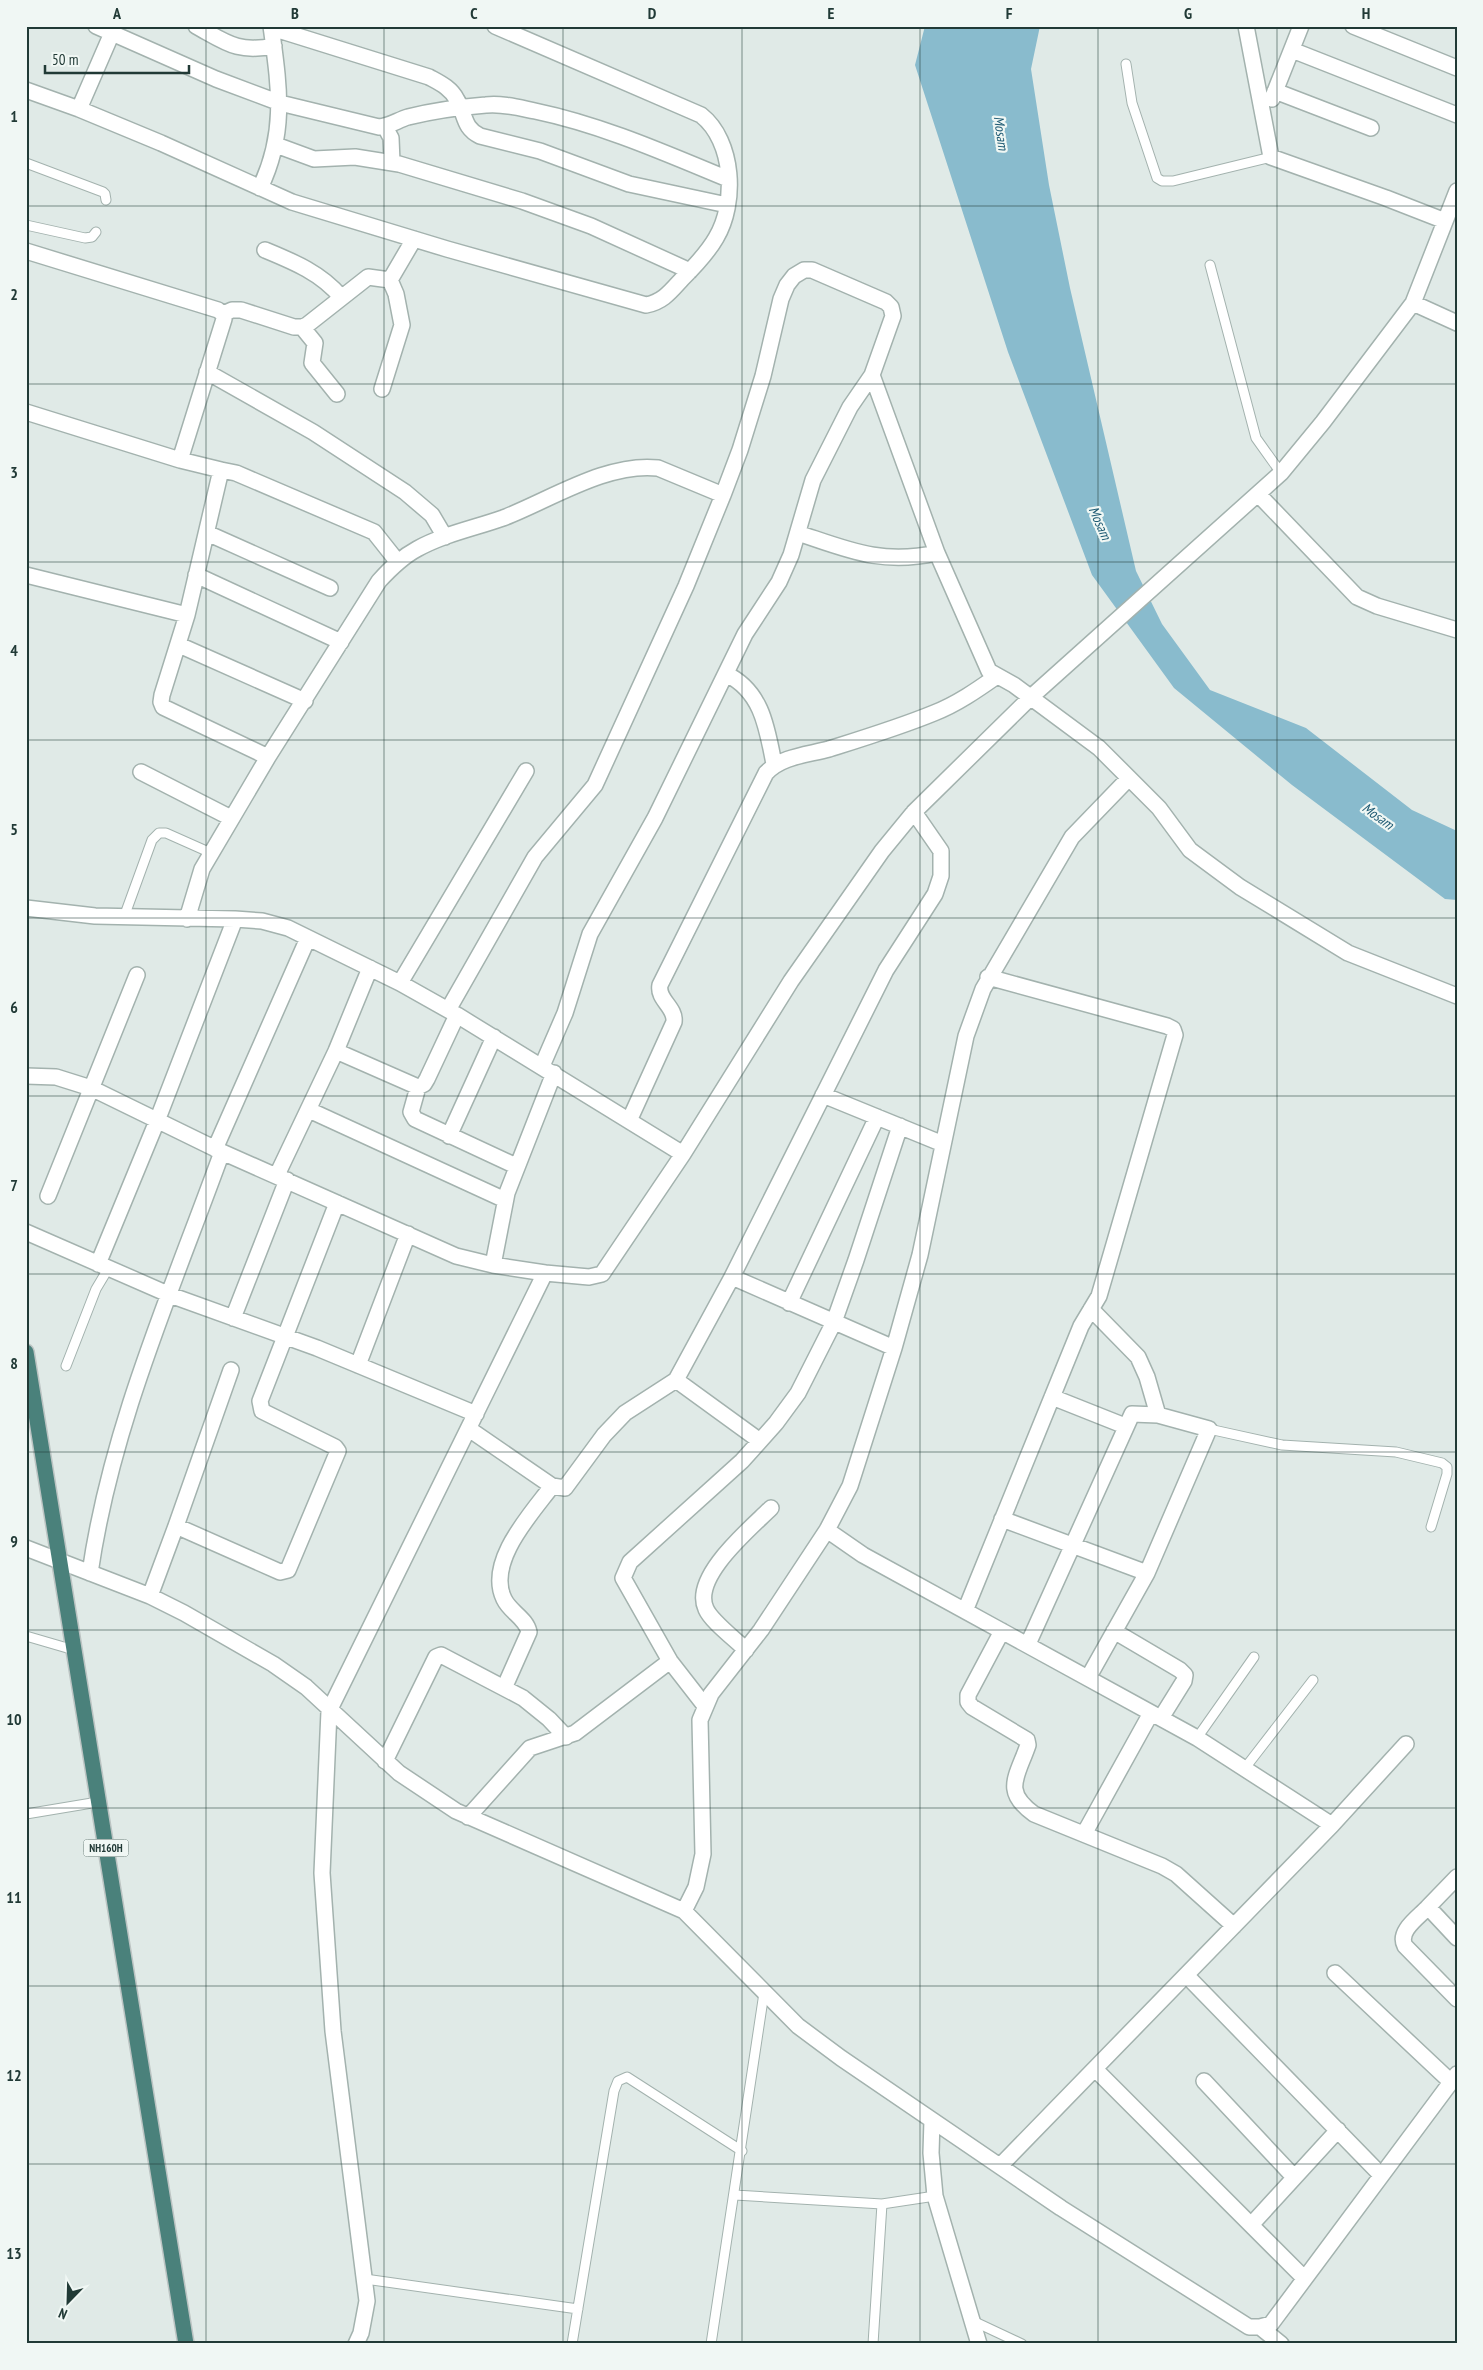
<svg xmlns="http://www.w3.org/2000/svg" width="1483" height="2370" font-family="'PT Sans Narrow',sans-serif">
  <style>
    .water { fill: #89bbcd }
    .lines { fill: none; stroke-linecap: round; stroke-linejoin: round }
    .service-casing { stroke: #a3b2ae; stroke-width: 11 }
    .minor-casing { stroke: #a3b2ae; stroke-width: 18 }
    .trunk-casing { stroke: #bcc4c3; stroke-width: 18 }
    .service { stroke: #fff; stroke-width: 9 }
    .minor { stroke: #fff; stroke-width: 15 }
    .trunk { stroke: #4a817b; stroke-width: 15 }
    .grid { fill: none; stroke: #213a36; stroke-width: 1; stroke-opacity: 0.55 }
    .labels { text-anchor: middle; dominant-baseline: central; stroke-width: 4.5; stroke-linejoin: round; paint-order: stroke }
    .shield { fill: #f0f7f4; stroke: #5f736f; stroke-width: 1 }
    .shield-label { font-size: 11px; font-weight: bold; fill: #213a36 }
    .water-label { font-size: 14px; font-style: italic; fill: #1e5a73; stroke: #f0f7f4 }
    .neatline { fill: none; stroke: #213a36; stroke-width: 2 }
    .grid-label { font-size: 16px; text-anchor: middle; font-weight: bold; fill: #213a36 }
  </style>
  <rect width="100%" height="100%" fill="#e0eae7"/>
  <path class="water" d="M925,26H1040L1031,69L1049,185L1070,288L1136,571L1162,624L1210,690L1306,728L1412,810L1457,831V900L1445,899L1292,785L1174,688L1092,575L1008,352L915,65Z"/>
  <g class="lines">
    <g class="service-casing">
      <path id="service" d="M1126,64L1132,103L1157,178L1162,181H1173L1271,157
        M26,163L103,192L105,194L106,200
        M26,225L85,238L92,237L96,232
        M1210,265L1256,438L1281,473
        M124,917L152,840L159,833H166L211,853
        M66,1366L96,1289L108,1269
        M1209,1429L1282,1445L1396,1452L1442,1463L1447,1467V1474L1431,1527
        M26,1636L74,1650
        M1197,1738L1254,1657
        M1245,1768L1313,1680
        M26,1814L98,1802
        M735,2195L882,2204L935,2196
        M365,2279L578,2309
        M973,2321L1022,2344
        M572,2344L614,2091L618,2081L627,2077L742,2151
        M711,2344L764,1993
        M873,2344L882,2204"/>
    </g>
    <g class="minor-casing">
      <path id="minor" d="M96,26L216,79L280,103L379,127C390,126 398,120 408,117C432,111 461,107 486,105C502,103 520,108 535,111C602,125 665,153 728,179
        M196,26C227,43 237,53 274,46
        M1246,26L1271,157L1386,198L1445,221
        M1353,26L1457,68
        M272,28L429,77C440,83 451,88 457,100C466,115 463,128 480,136L540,151L629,184L727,205
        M1292,50L1457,115
        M26,90L79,109L161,143L292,202L447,249L646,305C663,302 671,291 682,279C694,267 708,252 716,238C737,203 734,141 701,115L495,26
        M1275,91L1371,128
        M1272,99L1301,26
        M79,109L112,33
        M385,127L391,138L392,162
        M276,145L314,159L355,157L399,164L522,201L591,226L690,271
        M260,188C287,132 279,86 271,26
        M265,250C294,262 321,273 341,297
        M26,251L218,310L223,314L224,319L180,460
        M1413,303L1457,323
        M223,314L232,310H241L294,327H302L307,325L368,277L390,280L414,239
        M302,327L315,343L312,363L337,394
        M207,372L313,432L405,492L432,515L445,537
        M872,375L937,553L989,671L1014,685L1099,748L1159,808L1190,850L1240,887L1348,953L1457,996
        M382,389L402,325L396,294L390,280
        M26,412L180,460L221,470
        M1258,494L1357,597L1377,606L1457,630
        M207,533L330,588
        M798,533C849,550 881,565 937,553
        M26,575L187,615L221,470L236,473L374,532L397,561
        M196,575L341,642
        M187,615L162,695L161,702L163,707L268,757
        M179,645L305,701
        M726,674C762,691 767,728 774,764
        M141,772L231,818
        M26,908L95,916L235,919L262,921L288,928L400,983L457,1015L683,1154
        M187,919L202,869L268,757L379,581C391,568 402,557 417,549C444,534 475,528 503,518C550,500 607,462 658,468L723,495
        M400,983L526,771
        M448,1010L535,857L595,785L686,586L723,495L740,450L763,376L781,299L787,285L794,276L804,270H812L886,302L891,307L893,316L872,375L850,407L813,480L791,555L779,582L745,634L655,818L590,934L565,1013L542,1066
        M336,1051L418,1087L424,1084L427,1079L457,1015
        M26,1076L56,1077L91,1088L222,1152L456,1256L493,1265L545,1273
        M418,1087L411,1112L415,1119L516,1166
        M823,1095L943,1144
        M309,1110L505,1200
        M629,1121L674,1022C676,1007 657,1000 660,985L766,773C782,756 807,755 829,749C864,738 900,727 934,713C957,704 977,690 997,676
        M449,1136L494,1037
        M215,1149L308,938
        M277,1175L336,1051L370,968
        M48,1196L137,975
        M26,1232L170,1295L317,1348L476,1414
        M98,1264L157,1121L235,919
        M493,1265L507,1193L554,1073
        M732,1277L894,1348
        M789,1303L877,1117
        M1091,1309L1138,1357L1147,1377L1158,1415
        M233,1318L287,1180
        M358,1365L408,1234
        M676,1380L760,1441
        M1052,1397L1125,1426
        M469,1429L552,1486L565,1488L604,1435L625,1413L676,1380L732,1277L886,970L935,894L941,876V851L914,812
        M1002,1519L1147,1573
        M176,1526L231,1370
        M827,1530L863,1555L1197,1738L1332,1825
        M26,1548L150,1596L184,1613L273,1664L306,1687L399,1773L456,1811L684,1911L798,2026L841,2058L1061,2208L1249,2327H1260L1271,2324L1457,2074
        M90,1573C111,1427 172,1290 222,1152
        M150,1596L176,1526L280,1572L288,1570L338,1451L335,1447L262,1411L260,1401L337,1203
        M965,1611L1081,1326L1099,1296L1175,1035L1173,1029L1167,1026L988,977
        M1002,1631L968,1695V1702L972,1707L1027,1740L1028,1745C1017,1777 1002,1791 1034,1814L1162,1866L1176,1874L1234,1926
        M1114,1631L1180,1670L1185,1675L1184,1681L1161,1718
        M1028,1644L1132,1414L1158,1415L1209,1429L1147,1573L1088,1678
        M746,1650C735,1639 711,1621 706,1609C691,1577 751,1528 771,1508
        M505,1686L529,1632C526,1618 510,1612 504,1599C486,1562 531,1514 552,1486
        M705,1706L670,1661L623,1578L630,1562L742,1461L776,1423L798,1393L834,1322L856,1260L900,1126
        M385,1761L436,1657L441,1655L523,1698L549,1719L566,1737
        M468,1817L530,1748L575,1733L670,1661
        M1084,1834L1151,1713
        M1457,1877L1428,1907L1457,1938
        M1428,1907C1419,1917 1397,1931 1405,1946L1457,1999
        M684,1911L696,1887L703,1854L700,1720L711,1694L761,1630L827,1530L850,1486L894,1348L920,1255L966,1036L983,989L1072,837L1129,778
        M1335,1973L1451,2082
        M1186,1975L1381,2175
        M1095,2069L1304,2278
        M1204,2081L1294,2177
        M932,2120L931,2153L935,2196L979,2344
        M1000,2166L1332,1825L1406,1744
        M1251,2225L1338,2130
        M1260,2327L1281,2344
        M356,2344L361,2333L367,2301L333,2031L322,1873L329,1711L545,1273L589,1277L602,1274L683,1154L791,981L882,851L914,812L1031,697L1281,473L1323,422L1413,303L1457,191"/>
    </g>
    <g class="trunk-casing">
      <path id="trunk" d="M26,1352L186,2344"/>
    </g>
    <use href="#service" class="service"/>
    <use href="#minor" class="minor"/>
    <use href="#trunk" class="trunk"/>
  </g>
  <path class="grid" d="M206,26V2344M384,26V2344M563,26V2344M742,26V2344M920,26V2344M1098,26V2344M1277,26V2344M26,206H1457M26,384H1457M26,562H1457M26,740H1457M26,918H1457M26,1096H1457M26,1274H1457M26,1452H1457M26,1630H1457M26,1808H1457M26,1986H1457M26,2164H1457"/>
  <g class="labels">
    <rect class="shield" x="83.5" y="1839.5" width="45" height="17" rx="4"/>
    <g class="shield-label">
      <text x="106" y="1848">NH160H</text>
    </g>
    <g class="water-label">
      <text transform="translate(1001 133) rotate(82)">Mosam</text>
      <text transform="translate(1100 523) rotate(66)">Mosam</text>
      <text transform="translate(1378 816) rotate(36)">Mosam</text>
    </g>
  </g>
  <rect width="1483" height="2370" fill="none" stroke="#f0f7f4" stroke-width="55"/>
  <g transform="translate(68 2302) rotate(203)" stroke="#f0f7f4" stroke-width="4" paint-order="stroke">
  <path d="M0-4L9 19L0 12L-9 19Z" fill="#213a36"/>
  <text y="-8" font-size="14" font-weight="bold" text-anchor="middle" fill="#213a36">N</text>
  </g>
  <path d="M45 65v8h144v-8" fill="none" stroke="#213a36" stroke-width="2.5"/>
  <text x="52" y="65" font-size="15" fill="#213a36" stroke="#f0f7f4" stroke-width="4" paint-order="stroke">50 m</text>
  <rect x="28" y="28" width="1428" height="2314" class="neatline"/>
  <g class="grid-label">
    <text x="117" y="19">A</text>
    <text x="295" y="19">B</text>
    <text x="474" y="19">C</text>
    <text x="652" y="19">D</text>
    <text x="831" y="19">E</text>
    <text x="1009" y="19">F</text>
    <text x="1188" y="19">G</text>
    <text x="1366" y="19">H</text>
    <text x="14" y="122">1</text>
    <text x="14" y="300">2</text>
    <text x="14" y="478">3</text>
    <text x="14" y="656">4</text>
    <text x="14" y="835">5</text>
    <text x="14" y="1013">6</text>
    <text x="14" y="1191">7</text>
    <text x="14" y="1369">8</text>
    <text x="14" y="1547">9</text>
    <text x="14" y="1725">10</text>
    <text x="14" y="1903">11</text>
    <text x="14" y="2081">12</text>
    <text x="14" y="2259">13</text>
  </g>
</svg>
